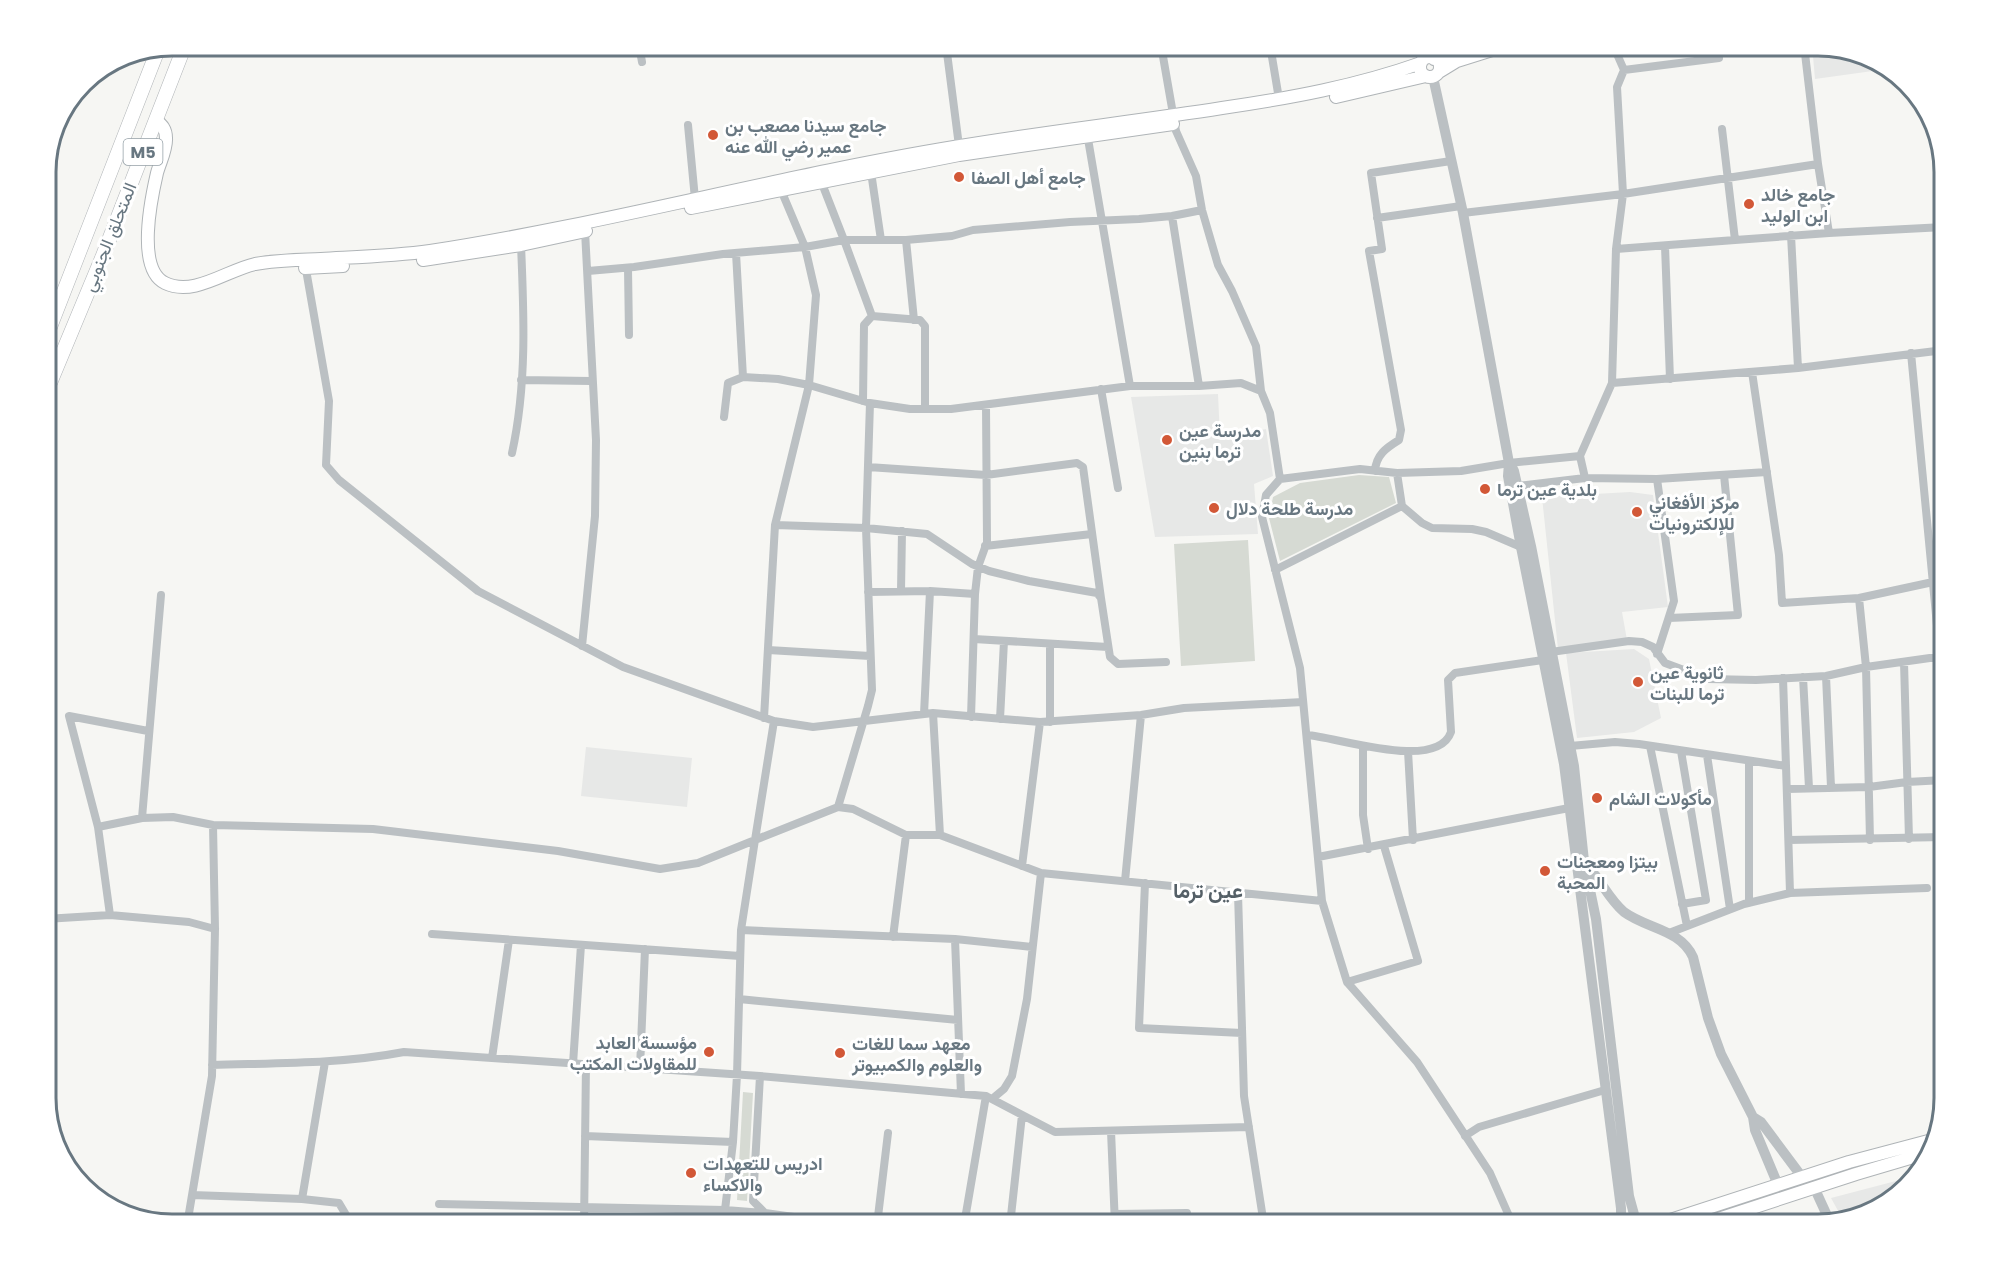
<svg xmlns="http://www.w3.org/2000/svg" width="1989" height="1270" font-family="Poppins,Vazirmatn,sans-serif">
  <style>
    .built { fill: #e7e8e7 }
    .green { fill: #d6dad3 }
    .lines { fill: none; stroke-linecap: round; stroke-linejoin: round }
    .primary-casing { stroke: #afb4b7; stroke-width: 14 }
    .trunk-casing { stroke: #b1b5b8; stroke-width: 15 }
    .minor { stroke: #bbc0c3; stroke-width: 8 }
    .tertiary { stroke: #bbc0c3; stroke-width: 10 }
    .primary { stroke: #fff; stroke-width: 12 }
    .trunk { stroke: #fff; stroke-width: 14 }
    .poi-dot { fill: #d25837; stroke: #fff; stroke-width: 2 }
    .labels { text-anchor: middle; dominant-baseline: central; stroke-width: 6; stroke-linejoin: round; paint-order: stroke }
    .shield { fill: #fff; stroke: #95a0a7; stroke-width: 1.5 }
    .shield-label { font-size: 16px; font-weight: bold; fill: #687781 }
    .poi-label { font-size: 18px; font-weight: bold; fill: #687781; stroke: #fff; text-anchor: start }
    .street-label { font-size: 18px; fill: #687781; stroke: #fff }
    .quarter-label { font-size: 21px; font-weight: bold; fill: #556067; stroke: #fff }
    .rim { fill: none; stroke: #687781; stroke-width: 3 }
  </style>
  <rect width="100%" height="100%" fill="#f6f6f3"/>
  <path class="built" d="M1812,45H1818L1887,66V69L1815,79Z
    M1218,394L1220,437L1266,429L1273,476L1254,484L1258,534L1155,537L1131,397Z
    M1630,492L1653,495L1668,607L1622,612L1627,640L1558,649L1542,497Z
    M1634,649L1649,659L1661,718L1634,732L1577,738L1566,653Z
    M586,747L692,758L687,807L581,796Z
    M1915,1176L1880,1208L1842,1218L1831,1198Z"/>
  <path class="green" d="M1359,475L1389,477L1396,503L1280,561L1269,518L1273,497L1300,483Z
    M1248,540L1255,661L1181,666L1174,544Z
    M743,1092L753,1093L747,1201L737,1200Z"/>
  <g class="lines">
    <g class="primary-casing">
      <path id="primary" d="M1420 67a10 10 0 1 1 20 0a10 10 0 1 1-20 0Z
        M1434,59L1472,48
        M1439,72L1457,61L1508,45
        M1336,97L1426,76
        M156,120C162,125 166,129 166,138C167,149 160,162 157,173C151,199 136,269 165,283C194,297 227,270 255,264C277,260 299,260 321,259C357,257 394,256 430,251C606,224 778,176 954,147C1043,132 1133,122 1222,108C1291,98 1356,86 1421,63
        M691,208L959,155L1173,124
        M423,260L521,245L586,231
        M305,268L343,266
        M1655,1225L1849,1162L1932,1140
        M1700,1225L1856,1174L1927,1153"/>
    </g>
    <g class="trunk-casing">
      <path id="trunk" d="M45,340L159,47
        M45,395L102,258L185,45"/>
    </g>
    <path class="minor" d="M639,45L642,62
      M946,45L959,146
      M1161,45L1176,131L1196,176L1202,210L1218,265L1232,291L1256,346L1261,391
      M1270,45L1279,99
      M1429,45L1431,58
      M1613,45L1624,70L1719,58L1718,47L1740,45
      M1804,45L1818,164L1829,233
      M1624,70L1617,87L1623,194L1616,249L1612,383L1580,456L1585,478L1657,479L1674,601L1657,654
      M688,125L695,199
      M1722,129L1735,240L1829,233L1944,227
      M1087,133L1130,386
      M871,172L881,240
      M1463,213L1623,194L1818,164
      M1172,216L1199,386
      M1377,218L1461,206
      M1791,235L1798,368
      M906,240L914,320
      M1665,246L1670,379
      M1616,249L1735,240
      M736,253L743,377
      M305,264L329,401L326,465L339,480L478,591L623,667L774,721L813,727L933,713L1040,722L1141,715L1184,708L1303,702
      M628,268L629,335
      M588,271L634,267L723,254L805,247L844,240L821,181
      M872,316L844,240H906L952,236L973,230L1070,222L1139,219L1172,216L1202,210
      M1911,353L1940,657L1944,731
      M1752,372L1779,555L1782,603L1859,598L1933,582
      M521,380L591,381
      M1612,383L1798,368L1944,350
      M1101,389L1118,488
      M863,401L864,325L872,316L920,320L925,326V409
      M870,403L866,528L927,534L972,564L989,571L1029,581L1097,593L1101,598L1110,657L1118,664L1166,662
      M724,417L728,383L743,377L778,379L809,385L870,403L910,409H951L1130,386H1199L1241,383L1261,391L1270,413L1280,479L1266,495L1262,517L1300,668L1322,901L1347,982L1417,1062L1490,1173L1513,1225
      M512,453C527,385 524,314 521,245
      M868,467L986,475L1077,463L1083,467L1101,598
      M1375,471C1376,455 1386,448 1399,440L1401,430L1369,251L1382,249L1371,173L1451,161
      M1397,473L1402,506L1422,523L1432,528L1472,529L1486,532L1521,547
      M1280,479L1360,469L1397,473L1461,471L1509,463L1580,456
      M1657,479L1767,472
      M1517,486L1585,478
      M985,546L1092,534
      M1930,550L1944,548
      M1275,570L1402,506
      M901,591L902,531
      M868,592L930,591L975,594
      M1859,598L1866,667L1870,840
      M1669,618L1738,615L1724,475
      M974,639L1108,647
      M1050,644V722
      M582,646L595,516L596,440L585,231
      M768,650L870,656
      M1551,652L1629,641L1642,642L1653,647L1665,663L1708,679L1756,680L1826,676L1866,667L1944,656
      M1904,662L1909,839
      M1826,676L1831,787
      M1803,677L1809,788
      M1783,678L1786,766
      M933,713L940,835L1041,873L1322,901
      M924,714L930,591
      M971,717L975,594L978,567L987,542L986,405
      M764,718L775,525L809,385L816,295L805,247L781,190
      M1000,719L1004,641
      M1307,735C1337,737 1437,772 1451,732L1448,680L1455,673L1543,660
      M1363,746V815L1368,849
      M1570,746L1615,742L1639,744L1786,766L1790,893
      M1650,746L1687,926
      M1408,751L1413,840
      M1681,751L1706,900L1682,904
      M1707,755L1730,909
      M1787,789L1869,787L1907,782L1944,780
      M838,807L853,809L906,835H940
      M142,818L161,595
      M98,827L142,818L173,817L213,825L373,829L558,851L660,869L698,863L755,840L774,721
      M1789,840L1944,837
      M1318,857L1569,808
      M1022,866L1040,722
      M1125,881L1141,715
      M1145,883L1139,1028L1242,1033
      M1238,893L1244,1096L1264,1225
      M1749,903V761
      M110,915L98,827L69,716L148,731
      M45,919L110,915L189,922L215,929
      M741,930L955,939L1032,947
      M1669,933L1744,904L1790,893L1927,888
      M432,934L740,956
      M893,937L906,835
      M955,939L961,1094
      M1347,982L1418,961L1384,846
      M739,999L958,1020
      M492,1058L509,940
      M573,1064L581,945
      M212,1065C276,1063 341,1064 404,1052L760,1076L986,1096L1055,1132L1249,1127
      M640,1068L645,949
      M760,1076L753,1201L765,1213L851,1225
      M992,1099L1004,1089L1012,1076L1027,999L1041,873
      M1111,1131L1115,1225
      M585,1136L733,1142
      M1465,1136L1479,1127L1605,1090
      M192,1195L302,1199L325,1062
      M302,1199L339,1203L352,1225
      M439,1204L725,1210L765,1213L777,1225
      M636,1209V1225
      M1115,1214L1187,1213
      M1732,1215L1734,1225
      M187,1225L212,1076L215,929L213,825
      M584,1225L586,1064
      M725,1225V1210L733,1142L737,1075L741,930L755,840L838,807L868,706L872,690L866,528L775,525
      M877,1225L888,1133
      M964,1225L986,1096
      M1010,1225L1022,1115"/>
    <path class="tertiary" d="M1433,77L1463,213L1509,463L1508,476L1521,547L1564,764L1621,1208V1225
      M1511,465L1514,471L1531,546L1574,766L1584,861L1596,919L1629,1196L1637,1225
      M1584,874L1595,875C1604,887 1612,902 1624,912C1647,929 1680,929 1693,957L1708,1018L1721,1054L1753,1117L1755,1130L1778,1185
      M1753,1117L1761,1122L1802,1177
      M1814,1187L1830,1222"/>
    <use href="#primary" class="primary"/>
    <use href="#trunk" class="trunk"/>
  </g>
  <g class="poi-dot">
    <circle cx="713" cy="135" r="6"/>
    <circle cx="959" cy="177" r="6"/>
    <circle cx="1749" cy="204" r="6"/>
    <circle cx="1167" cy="440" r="6"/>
    <circle cx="1485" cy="489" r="6"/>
    <circle cx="1214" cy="508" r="6"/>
    <circle cx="1637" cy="512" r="6"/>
    <circle cx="1638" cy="682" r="6"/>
    <circle cx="1597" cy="798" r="6"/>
    <circle cx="1545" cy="871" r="6"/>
    <circle cx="709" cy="1052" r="6"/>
    <circle cx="840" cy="1053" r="6"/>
    <circle cx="691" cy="1173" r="6"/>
  </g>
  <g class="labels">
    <rect class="shield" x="123.5" y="139" width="39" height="26" rx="4.5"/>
    <g class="shield-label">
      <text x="143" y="152">M5</text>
    </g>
    <g class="poi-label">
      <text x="725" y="125">جامع سيدنا مصعب بن<tspan x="725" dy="21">عمير رضي الله عنه</tspan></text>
      <text x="971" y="177">جامع أهل الصفا</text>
      <text x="1761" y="194">جامع خالد<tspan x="1761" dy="21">ابن الوليد</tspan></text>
      <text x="1179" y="430">مدرسة عين<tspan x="1179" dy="21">ترما بنين</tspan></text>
      <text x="1497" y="489">بلدية عين ترما</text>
      <text x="1649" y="502">مركز الأفغاني<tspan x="1649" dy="21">للإلكترونيات</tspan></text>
      <text x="1226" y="508">مدرسة طلحة دلال</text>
      <text x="1650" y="672">ثانوية عين<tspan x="1650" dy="21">ترما للبنات</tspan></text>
      <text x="1609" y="798">مأكولات الشام</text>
      <text x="1557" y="861">بيتزا ومعجنات<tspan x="1557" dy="21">المحبة</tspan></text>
      <text x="697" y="1042" text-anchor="end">مؤسسة العابد<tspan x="697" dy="21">للمقاولات المكتب</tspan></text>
      <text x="852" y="1043">معهد سما للغات<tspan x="852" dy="21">والعلوم والكمبيوتر</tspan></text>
      <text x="703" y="1163">ادريس للتعهدات<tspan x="703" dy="21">والاكساء</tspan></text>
    </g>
    <g class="street-label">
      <text transform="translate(109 237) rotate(-68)">المتحلق الجنوبي</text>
    </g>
    <g class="quarter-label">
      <text x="1208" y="890">عين ترما</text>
    </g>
  </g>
  <path d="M0 0H1989V1270H0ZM172 56H1818A116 116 0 0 1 1934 172V1098A116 116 0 0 1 1818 1214H172A116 116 0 0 1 56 1098V172A116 116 0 0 1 172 56Z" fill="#fff" fill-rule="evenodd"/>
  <path class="rim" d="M172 56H1818A116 116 0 0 1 1934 172V1098A116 116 0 0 1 1818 1214H172A116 116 0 0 1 56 1098V172A116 116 0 0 1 172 56Z"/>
</svg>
